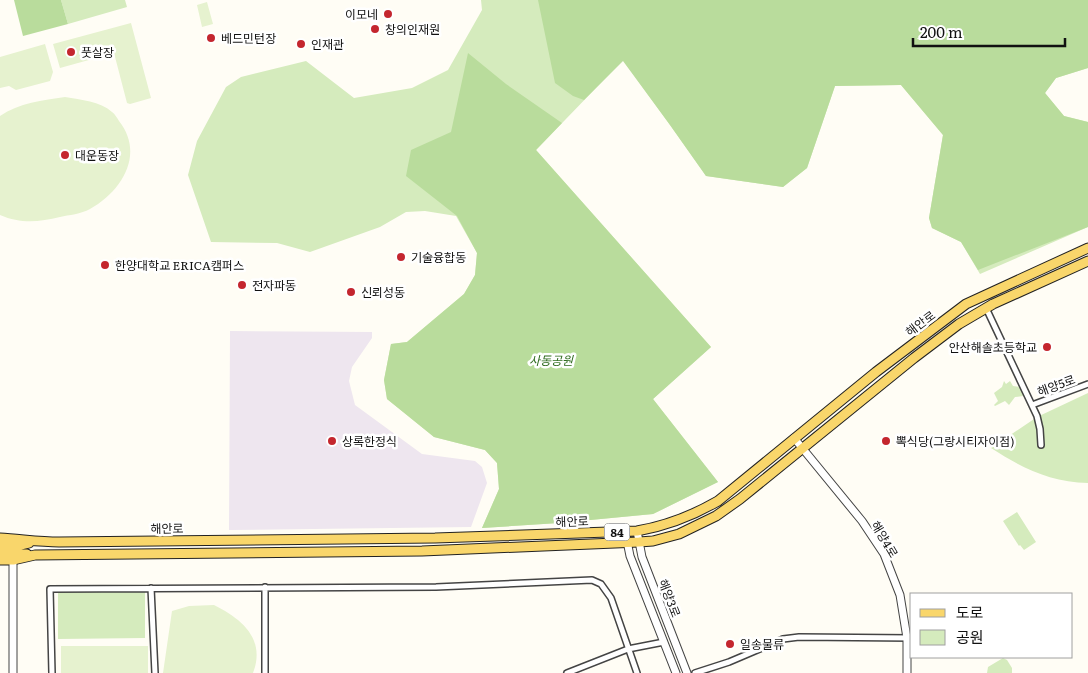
<svg xmlns="http://www.w3.org/2000/svg" width="1088" height="673" font-family="Literata,'Noto Sans KR',serif">
  <style>
    .industrial { fill: #eee6ef }
    .green { fill: #d5ebbd }
    .forest { fill: #b9dc9c }
    .pitch { fill: #e6f2cf }
    .lines { fill: none; stroke-linecap: round; stroke-linejoin: round }
    .minor-casing { stroke: #444; stroke-width: 8 }
    .tertiary-casing { stroke: #444; stroke-width: 9 }
    .primary-casing { stroke: #222; stroke-width: 11 }
    .minor { stroke: #fff; stroke-width: 5 }
    .tertiary { stroke: #fff; stroke-width: 7 }
    .primary { stroke: #f9d66b; stroke-width: 9 }
    .poi-dot { fill: #c4262e; stroke: #fff; stroke-width: 2 }
    .labels { text-anchor: middle; dominant-baseline: central; stroke-width: 5; stroke-linejoin: round; paint-order: stroke }
    .shield { fill: #fff; stroke: #585858; stroke-width: 1 }
    .shield-label { font-size: 11px; font-weight: bold; fill: #111 }
    .poi-label { font-size: 12px; fill: #111; stroke: #fff; text-anchor: start }
    .street-label { font-size: 12px; fill: #111; stroke: #fff }
    .park-label { font-size: 12px; font-style: italic; fill: #2f6b1f; stroke: #fff }
  </style>
  <rect width="100%" height="100%" fill="#fffdf5"/>
  <path class="industrial" d="M230,331L372,332V338L352,367L349,381L355,405L422,454L475,461L482,467L487,483L471,527L229,530Z"/>
  <path class="green" d="M61,0H125L127,7L68,24Z
    M481,0H1088V68L1056,78L1045,93L1064,116L1088,122V227L980,274L961,242L932,228L929,218L943,135L901,85L835,86L807,168L783,187L706,176L670,125L623,60L536,150L711,347L653,399L718,482L653,514L559,523L482,528L499,489L497,463L485,450L434,437L387,399L384,380L391,344L407,342L464,294L475,275L477,253L456,216L425,211L406,212L380,227L310,252L277,243L211,242L188,175L197,141L226,87L241,77L306,61L354,98L412,88L448,70L482,10Z
    M1004,381L1006,384L1010,381L1013,386L1021,387L1023,396L1015,397L1009,405L1005,401L995,406L994,405L998,401L994,393L1002,387Z
    M1088,393V483C1050,482 1022,468 991,448L1037,417Z
    M1017,512L1036,542L1024,550L1020,545L1019,546L1003,521Z
    M58,592H145V638L58,639Z
    M1003,658L1007,660L1012,668V673H987L988,667Z"/>
  <path class="forest" d="M14,0H61L68,24L23,36Z
    M538,0H1088V68L1056,78L1045,93L1064,116L1088,122V227L978,270L961,242L932,228L929,218L943,135L901,85L835,86L807,168L783,187L706,176L670,125L623,61L584,100L573,96L555,83Z
    M468,53L506,84L562,123L536,150L711,347L653,399L718,482L653,514L559,523L482,528L499,489L497,463L485,450L434,437L387,399L384,380L391,344L407,342L464,294L475,275L477,253L457,216L406,176L411,150L451,132Z"/>
  <path class="pitch" d="M207,2L213,24L202,27L197,5Z
    M131,23L151,98L130,104L127,103L114,53L60,68L53,44Z
    M45,44L53,72L50,81L16,90L9,86L0,88V57Z
    M65,97C81,100 100,101 112,112C115,114 117,118 119,121C145,154 122,191 90,209C81,214 69,215 60,217C39,222 21,224 0,215V116C19,103 43,100 65,97Z
    M214,605C242,619 266,639 253,673H163L172,611L189,606Z
    M61,646H148V673H61Z"/>
  <g class="lines">
    <g class="minor-casing">
      <path id="minor" d="M986,308L1037,416L1040,429L1041,445
        M1032,405L1088,384
        M151,588L155,673
        M52,673L50,589L436,587L592,580L601,584L611,598L637,673
        M265,673V587
        M567,673L628,649L664,642
        M695,673L729,662L783,639L799,637L912,638"/>
    </g>
    <g class="tertiary-casing">
      <path id="tertiary" d="M794,438L862,521L884,554L900,595L907,638V673
        M625,531L630,556L676,673
        M637,531L642,557L687,673
        M13,560V673"/>
    </g>
    <g class="primary-casing">
      <path id="primary" d="M0,538C20,539 39,542 59,542L435,538L637,531C666,526 692,516 718,501L876,372L966,304L1088,248
        M0,547L16,546L29,543
        M0,553L27,554
        M0,560H13L35,555L422,551L639,542L653,541L679,534L716,516L740,499L914,358L959,324L993,304L1088,261"/>
    </g>
    <use href="#minor" class="minor"/>
    <use href="#tertiary" class="tertiary"/>
    <use href="#primary" class="primary"/>
  </g>
  <g class="poi-dot">
    <circle cx="388" cy="14" r="5"/>
    <circle cx="375" cy="29" r="5"/>
    <circle cx="211" cy="38" r="5"/>
    <circle cx="301" cy="44" r="5"/>
    <circle cx="71" cy="52" r="5"/>
    <circle cx="65" cy="155" r="5"/>
    <circle cx="401" cy="257" r="5"/>
    <circle cx="105" cy="265" r="5"/>
    <circle cx="242" cy="285" r="5"/>
    <circle cx="351" cy="292" r="5"/>
    <circle cx="1047" cy="347" r="5"/>
    <circle cx="332" cy="441" r="5"/>
    <circle cx="886" cy="441" r="5"/>
    <circle cx="730" cy="644" r="5"/>
  </g>
  <g class="labels">
    <rect class="shield" x="604.5" y="523.5" width="25" height="17" rx="4"/>
    <g class="shield-label">
      <text x="617" y="532">84</text>
    </g>
    <g class="poi-label">
      <text x="378" y="14" text-anchor="end">이모네</text>
      <text x="385" y="29">창의인재원</text>
      <text x="221" y="38">베드민턴장</text>
      <text x="311" y="44">인재관</text>
      <text x="81" y="52">풋살장</text>
      <text x="75" y="155">대운동장</text>
      <text x="411" y="257">기술융합동</text>
      <text x="115" y="265">한양대학교 ERICA캠퍼스</text>
      <text x="252" y="285">전자파동</text>
      <text x="361" y="292">신뢰성동</text>
      <text x="1037" y="347" text-anchor="end">안산해솔초등학교</text>
      <text x="342" y="441">상록한정식</text>
      <text x="896" y="441">뽁식당(그랑시티자이점)</text>
      <text x="740" y="644">일송물류</text>
    </g>
    <g class="street-label">
      <text transform="translate(920 323) rotate(-37)">해안로</text>
      <text transform="translate(1056 385) rotate(-20)">해양5로</text>
      <text transform="translate(572 521) rotate(-2)">해안로</text>
      <text transform="translate(167 528) rotate(-1)">해안로</text>
      <text transform="translate(885 539) rotate(59)">해양4로</text>
      <text transform="translate(670 598) rotate(69)">해양3로</text>
    </g>
    <g class="park-label">
      <text x="551" y="360">사동공원</text>
    </g>
  </g>
  <rect x="910" y="593" width="162" height="65" fill="#ffffff" stroke="#a0a0a0"/>
  <rect x="920" y="609" width="25" height="8" fill="#f9d66b" stroke="#a0a0a0"/>
  <text x="956" y="618" font-size="15" fill="#111111">도로</text>
  <rect x="920" y="630" width="25" height="15" fill="#d5ebbd" stroke="#a0a0a0"/>
  <text x="956" y="643" font-size="15" fill="#111111">공원</text>
  <path d="M913 38v8h152v-8" fill="none" stroke="#111111" stroke-width="2.5"/>
  <text x="920" y="38" font-size="15" fill="#111111" stroke="#ffffff" stroke-width="4" paint-order="stroke">200 m</text>
</svg>
